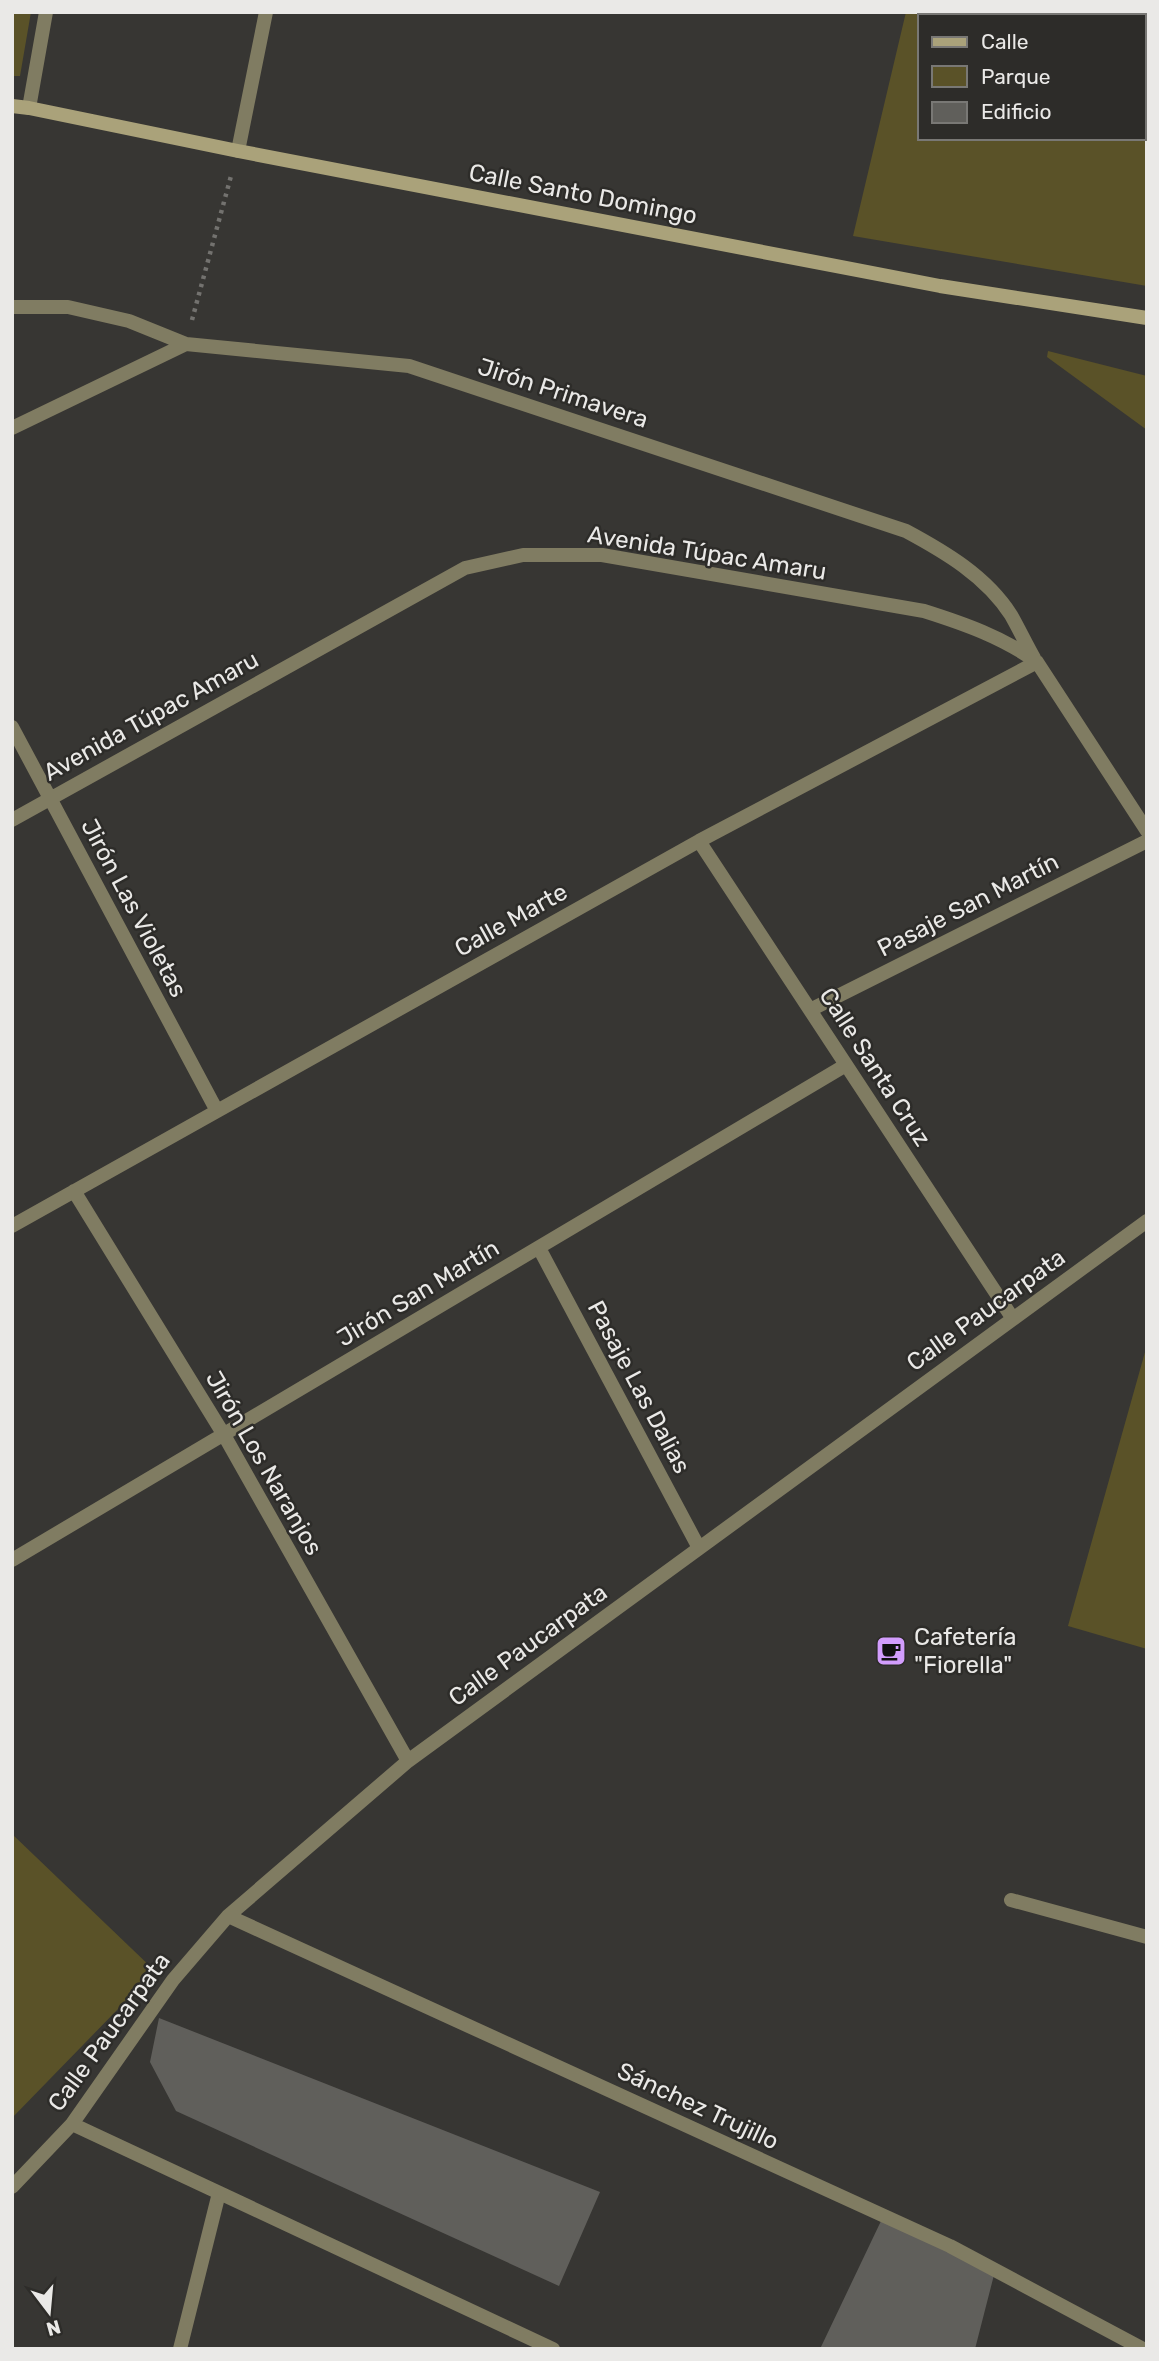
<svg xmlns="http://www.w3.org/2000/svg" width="1159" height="2361" font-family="Rubik,sans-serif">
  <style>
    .green { fill: #5a5228; fill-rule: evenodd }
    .building { fill: #605f5b }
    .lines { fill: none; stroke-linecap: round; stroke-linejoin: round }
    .path { stroke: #73726f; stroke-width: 4.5; stroke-dasharray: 3.5 5; stroke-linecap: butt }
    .street { stroke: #807c62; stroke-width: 14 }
    .secondary { stroke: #aaa27a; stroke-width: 14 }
    .labels { text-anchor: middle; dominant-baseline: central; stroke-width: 5; stroke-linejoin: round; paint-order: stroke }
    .street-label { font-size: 24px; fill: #eae9e7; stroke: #2d2c29 }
    .poi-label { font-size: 24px; fill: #eae9e7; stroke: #2d2c29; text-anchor: start }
  </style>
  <rect width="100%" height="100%" fill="#373633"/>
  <path class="green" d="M12,12H31L20,76H12Z
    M906,12H1147V286L853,236ZM919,16H1143V138H919Z
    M1048,351L1147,376V430L1047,357Z
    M1147,1345V1649L1068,1626Z
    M12,1834L155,1971L12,2118Z"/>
  <path class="building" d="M159,2018L600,2192L559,2286L176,2111L150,2062Z
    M881,2221L995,2271L975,2349H820Z"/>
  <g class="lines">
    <path class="path" d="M192,320L231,176"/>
    <path class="street" d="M29,108L46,12
      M238,151L266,12
      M12,307H68L129,321L186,344L409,366L906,531C945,552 986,576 1011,615C1019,629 1026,644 1034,658
      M12,428L186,344
      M12,727L217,1111
      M12,820L465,568L523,555H602L924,611C965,624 1002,637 1037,662L1147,831
      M699,841L1013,1319
      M810,1010L1147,841
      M74,1191L224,1435L408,1761
      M12,1226L699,841L1037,662
      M539,1248L699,1548
      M12,1560L846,1065
      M1011,1900L1147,1937
      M228,1916L950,2246L1143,2349
      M72,2124L553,2349
      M12,2187L72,2124L173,1980L228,1916L408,1761L1147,1221
      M180,2349L219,2193"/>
    <path class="secondary" d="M12,106L29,108L238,151L940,286L1147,318"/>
  </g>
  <defs>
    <g id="cafe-square" transform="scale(1.575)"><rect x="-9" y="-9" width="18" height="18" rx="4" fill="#d29dfd" stroke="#2d2c29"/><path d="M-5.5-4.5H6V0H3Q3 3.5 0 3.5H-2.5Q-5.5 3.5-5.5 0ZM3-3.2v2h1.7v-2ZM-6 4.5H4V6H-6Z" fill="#111"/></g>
  </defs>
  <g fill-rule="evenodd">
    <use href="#cafe-square" x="891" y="1651"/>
  </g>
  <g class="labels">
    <g class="street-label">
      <text transform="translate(583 194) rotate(11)">Calle Santo Domingo</text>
      <text transform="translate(563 393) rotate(18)">Jirón Primavera</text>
      <text transform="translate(707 553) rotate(9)">Avenida Túpac Amaru</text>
      <text transform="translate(151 716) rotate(-29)">Avenida Túpac Amaru</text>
      <text transform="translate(968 905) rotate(-27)">Pasaje San Martín</text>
      <text transform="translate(134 908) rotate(62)">Jirón Las Violetas</text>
      <text transform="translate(511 920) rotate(-29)">Calle Marte</text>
      <text transform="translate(875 1067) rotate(57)">Calle Santa Cruz</text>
      <text transform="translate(418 1293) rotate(-31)">Jirón San Martín</text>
      <text transform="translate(986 1310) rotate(-36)">Calle Paucarpata</text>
      <text transform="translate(639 1387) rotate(62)">Pasaje Las Dalias</text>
      <text transform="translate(264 1463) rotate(60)">Jirón Los Naranjos</text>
      <text transform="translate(528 1645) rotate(-36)">Calle Paucarpata</text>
      <text transform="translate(109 2032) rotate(-54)">Calle Paucarpata</text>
      <text transform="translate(698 2106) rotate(25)">Sánchez Trujillo</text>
    </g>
    <g class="poi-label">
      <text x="914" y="1637">Cafetería<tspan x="914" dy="28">"Fiorella"</tspan></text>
    </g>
  </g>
  <rect width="1159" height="2361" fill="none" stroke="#eae9e7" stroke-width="28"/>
  <rect x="918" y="14" width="228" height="126" fill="#2d2c29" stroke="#797875" stroke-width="2"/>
  <rect x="932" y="37" width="35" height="10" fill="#aaa27a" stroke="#797875" stroke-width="2"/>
  <text x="981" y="49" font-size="21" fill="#eae9e7">Calle</text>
  <rect x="932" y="66" width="35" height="21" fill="#5a5228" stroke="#797875" stroke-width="2"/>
  <text x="981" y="84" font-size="21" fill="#eae9e7">Parque</text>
  <rect x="932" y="102" width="35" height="21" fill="#605f5b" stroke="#797875" stroke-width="2"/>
  <text x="981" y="119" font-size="21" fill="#eae9e7">Edificio</text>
  <g transform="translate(49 2312) rotate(164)" stroke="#2d2c29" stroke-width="5" paint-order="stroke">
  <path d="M0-5L12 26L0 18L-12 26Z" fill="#eae9e7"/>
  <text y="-10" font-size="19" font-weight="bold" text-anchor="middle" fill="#eae9e7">N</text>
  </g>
</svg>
